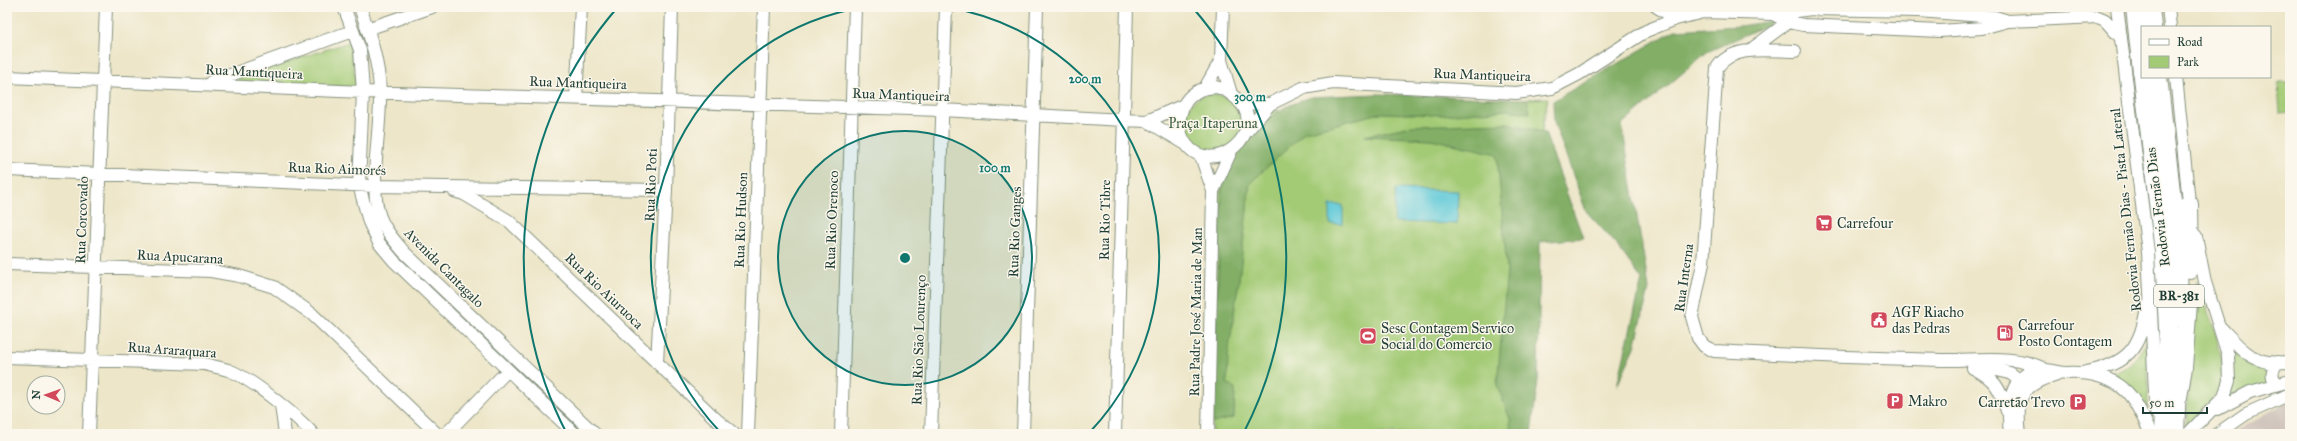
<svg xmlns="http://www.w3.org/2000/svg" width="2297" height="441" font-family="'IM FELL Great Primer',serif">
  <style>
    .industrial { fill: #cec2b9 }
    .green { fill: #a3ca75; stroke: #618454 }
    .forest { fill: #82ae66; stroke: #50764d }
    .water { fill: #5ec9d8; stroke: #3e8386 }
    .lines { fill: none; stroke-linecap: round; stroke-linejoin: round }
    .minor-casing { stroke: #86927e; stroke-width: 14 }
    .highway-casing { stroke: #86927e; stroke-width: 20 }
    .minor { stroke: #fff; stroke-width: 12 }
    .highway { stroke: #fff; stroke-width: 18 }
    .ring { fill: none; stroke: #0f766e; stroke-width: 2 }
    .labels { text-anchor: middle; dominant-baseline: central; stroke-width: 3; stroke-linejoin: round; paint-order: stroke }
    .shield { fill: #fbf7ec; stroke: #61756b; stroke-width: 1 }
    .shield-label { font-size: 13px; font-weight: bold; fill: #1f3d34 }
    .street-label { font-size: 14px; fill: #1f3d34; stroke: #fbf7ec }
    .park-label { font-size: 14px; fill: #406044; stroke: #fbf7ec }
    .poi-label { font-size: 14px; fill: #1f3d34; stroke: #fbf7ec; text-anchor: start }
    .centre { fill: #0f766e; stroke: #fbf7ec; stroke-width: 2 }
    .ring-label { font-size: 12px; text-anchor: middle; font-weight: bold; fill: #0f766e; stroke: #fbf7ec; stroke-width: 3; stroke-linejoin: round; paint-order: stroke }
  </style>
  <rect width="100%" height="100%" fill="#fbf7ec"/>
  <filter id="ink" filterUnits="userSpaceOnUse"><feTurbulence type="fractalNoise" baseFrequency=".025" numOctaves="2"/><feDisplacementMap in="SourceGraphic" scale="8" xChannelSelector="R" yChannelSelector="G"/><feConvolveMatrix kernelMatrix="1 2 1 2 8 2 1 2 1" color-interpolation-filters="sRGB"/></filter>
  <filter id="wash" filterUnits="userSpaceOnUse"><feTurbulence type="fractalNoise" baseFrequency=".012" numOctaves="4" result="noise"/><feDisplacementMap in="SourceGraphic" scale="16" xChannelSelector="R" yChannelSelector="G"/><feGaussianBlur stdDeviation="0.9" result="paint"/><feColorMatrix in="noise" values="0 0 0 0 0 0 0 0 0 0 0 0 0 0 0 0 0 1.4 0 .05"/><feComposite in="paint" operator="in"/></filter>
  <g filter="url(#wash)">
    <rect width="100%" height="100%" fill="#ede6c9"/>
    <path class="industrial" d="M2290,400V434H2231L2251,422Z"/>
    <path class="green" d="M349,42L357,87L235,82V79Z
      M2278,83H2290V113L2280,114Z
      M1184 123a29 29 0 1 1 58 0a29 29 0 1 1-58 0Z
      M1548,98L1522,237L1519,434H1212L1218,194L1270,111Z
      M2196,281C2206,309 2235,368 2216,394C2208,406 2196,416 2186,426Z
      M2148,340V408L2135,394L2112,374C2132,366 2136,358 2148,340Z
      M2229,345L2247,363L2270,370L2271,386L2229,399Z"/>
    <path class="forest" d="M1778,20L1707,52L1622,125L1649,289L1635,347L1617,386L1642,280L1617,245L1586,211L1554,122L1553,101L1675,30L1740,26Z
      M1377,94L1527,99L1530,113L1507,110L1441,115L1380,113L1305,132L1250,183L1239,280L1228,355L1227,383L1235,389L1234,418L1212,423L1222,186L1232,155L1260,125L1285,107L1311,97Z
      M1508,123L1545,133L1583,238L1540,242L1538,380L1531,434H1511L1510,419L1497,385L1507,270L1497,154L1431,139L1365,136L1411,126Z"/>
    <path class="water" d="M1396,189L1458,191L1457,224L1394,222Z
      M1330,205H1343V224H1330Z"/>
  </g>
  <g filter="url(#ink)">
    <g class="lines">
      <g class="minor-casing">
        <path id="minor" d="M344,7L360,50L361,63L363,92L359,185L369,222L379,243L394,261L575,434
          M360,7C370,36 379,62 380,92C381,129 370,178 378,211C382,227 394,240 404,252L595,434
          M1223,7L1221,60L1231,94
          M1657,7L1676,19
          M2117,7L2148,252L2156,413
          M2168,7L2170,27
          M1773,14L1788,22L1803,25L1940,31L1982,28L2008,21L2098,17L2105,20L2120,37
          M367,29L432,7
          M1749,51L1788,22L1791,16
          M1795,51C1771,51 1732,44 1717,68L1703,263L1692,317L1698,338L1704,346L1714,351C1790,355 1866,358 1941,360C1975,361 2016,353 2046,370
          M7,77L363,92L942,110L1123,120L1147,121L1184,105
          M2176,77L2190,212
          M211,82L352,31
          M1216,87C1225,89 1230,93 1237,99C1272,131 1212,180 1186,144C1174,127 1179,101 1198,91C1203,88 1210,88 1216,87Z
          M1205,88L1221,60
          M576,98L581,7
          M1241,103L1270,104
          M1147,121L1186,144
          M1246,132L1270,104L1303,88L1333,83L1516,93L1552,88L1579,74L1646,31L1676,19L1703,12L1773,14L1812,9L1919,11L1995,17L2008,21
          M1201,156L1213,191L1208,434
          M7,170L374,186L666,190
          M454,191L464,194L509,221L718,421L734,434
          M1213,191L1231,151
          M7,264L211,271L239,276L274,287L312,314L437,434
          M2220,327C2234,341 2247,359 2268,362C2275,363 2283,362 2290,362
          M7,357L204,364C212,366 221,368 228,370C251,378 297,416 313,434
          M2278,362C2272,369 2269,378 2279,384
          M657,363L666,190L672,7
          M1975,365L2010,373L2019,380L2021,386
          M1973,368C1995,379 2000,388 2007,411
          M2086,372C2128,364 2141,348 2147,306
          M281,405L285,434
          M2218,409L2250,392L2290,381
          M89,434L106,7
          M446,434L508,370
          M748,434L764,7
          M841,434L855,7
          M931,434L946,7
          M1023,434L1037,7
          M1115,434L1127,7
          M2010,434C2007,407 2009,369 2046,370C2053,370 2060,373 2067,373C2087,372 2112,376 2127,392C2138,403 2144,420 2151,434
          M2020,434C2015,397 2021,385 2057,374
          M2188,434L2224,397L2229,381L2228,355L2205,282L2196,236
          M2217,434L2246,414L2290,394"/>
      </g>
      <g class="highway-casing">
        <path id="highway" d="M2135,7L2142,72
          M2150,7L2152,27
          M2143,77L2164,252L2168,328L2163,434
          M2158,77L2178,253L2179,317
          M2189,204L2190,269
          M2178,397L2183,368L2188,303
          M2175,434L2177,385"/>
      </g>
      <use href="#minor" class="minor"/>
      <use href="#highway" class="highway"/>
    </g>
  </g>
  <circle cx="905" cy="258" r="127" fill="#0f766e" fill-opacity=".12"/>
  <g class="ring">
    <circle cx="905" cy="258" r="127"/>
    <path d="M721 433A254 254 0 0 1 865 7M945 7A254 254 0 0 1 1089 433"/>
    <path d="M567 434A381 381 0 0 1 617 8M1193 8A381 381 0 0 1 1243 434"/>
  </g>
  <defs>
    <g id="supermarket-square" transform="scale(0.9)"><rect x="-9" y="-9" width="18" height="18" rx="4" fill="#d1495b" stroke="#fbf7ec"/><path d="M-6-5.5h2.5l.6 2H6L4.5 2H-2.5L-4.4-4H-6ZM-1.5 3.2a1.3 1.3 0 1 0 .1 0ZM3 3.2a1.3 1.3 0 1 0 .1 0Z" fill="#fff"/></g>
    <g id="civic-square" transform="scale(0.9)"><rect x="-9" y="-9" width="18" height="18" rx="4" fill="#d1495b" stroke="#fbf7ec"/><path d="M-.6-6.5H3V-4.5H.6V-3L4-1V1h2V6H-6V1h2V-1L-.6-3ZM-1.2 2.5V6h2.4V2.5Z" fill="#fff"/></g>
    <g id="fuel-square" transform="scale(0.9)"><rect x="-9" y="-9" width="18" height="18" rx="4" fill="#d1495b" stroke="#fbf7ec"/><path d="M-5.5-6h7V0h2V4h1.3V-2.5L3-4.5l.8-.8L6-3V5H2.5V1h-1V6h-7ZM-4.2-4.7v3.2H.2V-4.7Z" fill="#fff"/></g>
    <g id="stadium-square" transform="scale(0.9)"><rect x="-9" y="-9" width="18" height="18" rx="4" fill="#d1495b" stroke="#fbf7ec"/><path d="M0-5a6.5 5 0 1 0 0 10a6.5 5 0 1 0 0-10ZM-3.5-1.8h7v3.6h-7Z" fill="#fff"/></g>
    <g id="parking-square" transform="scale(0.9)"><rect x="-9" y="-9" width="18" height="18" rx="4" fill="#d1495b" stroke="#fbf7ec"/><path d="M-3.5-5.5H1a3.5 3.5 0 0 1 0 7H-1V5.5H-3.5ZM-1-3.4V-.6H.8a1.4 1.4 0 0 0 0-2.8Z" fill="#fff"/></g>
  </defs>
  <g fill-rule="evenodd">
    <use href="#supermarket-square" x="1824" y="223"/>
    <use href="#civic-square" x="1879" y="320"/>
    <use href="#fuel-square" x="2005" y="333"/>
    <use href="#stadium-square" x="1368" y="336"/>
    <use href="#parking-square" x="1895" y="401"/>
    <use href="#parking-square" x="2078" y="402"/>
  </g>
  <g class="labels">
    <rect class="shield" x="2154" y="285" width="50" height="22" rx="3"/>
    <g class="shield-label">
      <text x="2179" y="296">BR-381</text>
    </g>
    <g class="street-label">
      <text transform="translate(254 72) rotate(3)">Rua Mantiqueira</text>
      <text transform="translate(1482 75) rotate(2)">Rua Mantiqueira</text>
      <text transform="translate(578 83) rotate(2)">Rua Mantiqueira</text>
      <text transform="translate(901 95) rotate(2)">Rua Mantiqueira</text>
      <text transform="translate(337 169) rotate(2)">Rua Rio Aimorés</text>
      <text transform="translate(651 185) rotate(-88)">Rua Rio Poti</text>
      <text transform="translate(2158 207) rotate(-97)">Rodovia Fernão Dias</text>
      <text transform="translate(2126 210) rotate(-96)">Rodovia Fernão Dias - Pista Lateral</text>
      <text transform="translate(82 220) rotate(-88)">Rua Corcovado</text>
      <text transform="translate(741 220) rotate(-88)">Rua Rio Hudson</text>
      <text transform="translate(832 220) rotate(-88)">Rua Rio Orenoco</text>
      <text transform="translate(1105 220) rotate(-89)">Rua Rio Tibre</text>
      <text transform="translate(1015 232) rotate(-88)">Rua Rio Ganges</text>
      <text transform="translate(180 257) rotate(3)">Rua Apucarana</text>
      <text transform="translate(444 268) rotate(45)">Avenida Cantagalo</text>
      <text transform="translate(1684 278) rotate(-82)">Rua Interna</text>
      <text transform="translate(604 291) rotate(44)">Rua Rio Aiuruoca</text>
      <text transform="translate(1196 312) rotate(-89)">Rua Padre José Maria de Man</text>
      <text transform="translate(919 340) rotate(-88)">Rua Rio São Lourenço</text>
      <text transform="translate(172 350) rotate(4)">Rua Araraquara</text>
    </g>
    <g class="park-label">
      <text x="1213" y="123">Praça Itaperuna</text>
    </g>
    <g class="poi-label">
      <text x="1837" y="223">Carrefour</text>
      <text x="1892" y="312">AGF Riacho<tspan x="1892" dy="16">das Pedras</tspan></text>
      <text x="2018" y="325">Carrefour<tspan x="2018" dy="16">Posto Contagem</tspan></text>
      <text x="1381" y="328">Sesc Contagem Servico<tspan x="1381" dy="16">Social do Comercio</tspan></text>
      <text x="1908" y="401">Makro</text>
      <text x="2065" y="402" text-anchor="end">Carretão Trevo</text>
    </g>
  </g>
  <circle cx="905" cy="258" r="6" class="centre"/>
  <g class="ring-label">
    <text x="1085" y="83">200 m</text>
    <text x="1250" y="101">300 m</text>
    <text x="995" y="172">100 m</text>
  </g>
  <rect width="2297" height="441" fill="none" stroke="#fbf7ec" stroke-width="24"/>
  <rect x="2141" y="26" width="130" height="52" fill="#fbf7ec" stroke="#a3ada2"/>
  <rect x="2149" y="39" width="20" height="6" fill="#ffffff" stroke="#a3ada2"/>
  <text x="2177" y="46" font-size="12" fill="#1f3d34">Road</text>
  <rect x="2149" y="56" width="20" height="12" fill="#a3ca75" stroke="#a3ada2"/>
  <text x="2177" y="66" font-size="12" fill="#1f3d34">Park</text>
  <g transform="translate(46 395) rotate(272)"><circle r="19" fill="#fbf7ec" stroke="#a3ada2"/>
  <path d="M0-3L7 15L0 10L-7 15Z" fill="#d1495b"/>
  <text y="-6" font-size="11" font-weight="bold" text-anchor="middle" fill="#1f3d34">N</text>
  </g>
  <path d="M2143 407v6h64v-6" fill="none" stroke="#1f3d34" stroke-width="2"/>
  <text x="2149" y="407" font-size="12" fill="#1f3d34" stroke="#fbf7ec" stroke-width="3" paint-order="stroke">50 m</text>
</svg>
